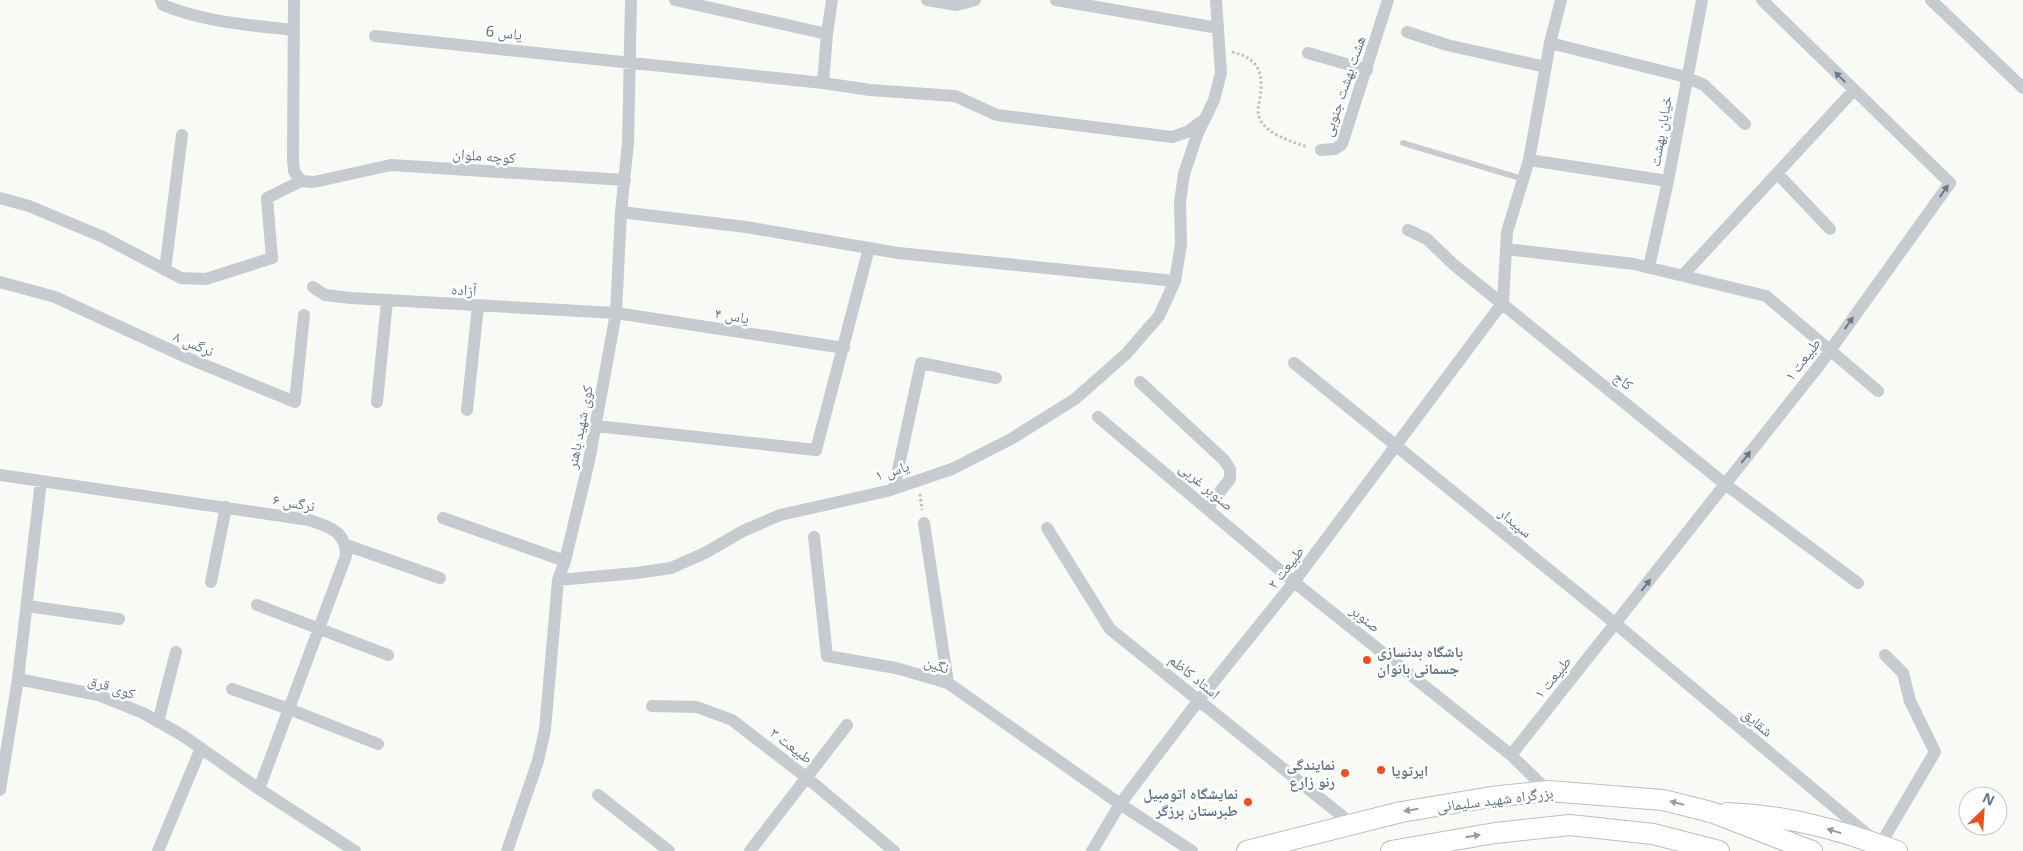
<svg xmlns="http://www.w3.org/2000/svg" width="2023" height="851" font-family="'Noto Sans','Noto Naskh Arabic',sans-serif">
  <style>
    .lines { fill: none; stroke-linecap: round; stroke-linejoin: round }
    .trunk-casing { stroke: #bbbfc2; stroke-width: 22 }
    .path { stroke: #c0c3c5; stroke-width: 3; stroke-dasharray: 2.5 2.5; stroke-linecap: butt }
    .service { stroke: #c6cbcf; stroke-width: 6 }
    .minor { stroke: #c6cbcf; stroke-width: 12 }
    .trunk { stroke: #fff; stroke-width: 20 }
    .oneway { fill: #667988 }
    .oneway2 { fill: #909ea9 }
    .poi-dot { fill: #f34f1d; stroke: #fff; stroke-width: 2 }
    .labels { text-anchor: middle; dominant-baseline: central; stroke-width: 5; stroke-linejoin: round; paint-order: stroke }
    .street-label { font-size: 15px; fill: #617584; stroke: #fff }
    .poi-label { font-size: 15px; font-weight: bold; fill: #617584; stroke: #fff; text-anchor: start }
  </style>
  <rect width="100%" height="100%" fill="#f9f9f6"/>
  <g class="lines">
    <g class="trunk-casing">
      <path id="trunk" d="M1727,813C1787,815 1840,830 1897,851
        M1247,851L1401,812L1491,797L1548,791L1663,800L1711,812L1812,851
        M1391,851L1495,833L1570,825L1653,834L1719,851"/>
    </g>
    <path class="path" d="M1232,52C1258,58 1264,72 1260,98C1259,104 1257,111 1259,117C1265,134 1292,142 1308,147
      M920,494L922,510"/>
    <path class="service" d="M1403,143L1523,179"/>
    <path class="minor" d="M161,0L163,5C204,22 249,25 293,30
      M294,0L293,159L294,171L301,181L314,182L391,165L625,180
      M675,0L827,34
      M832,0L827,34L823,83L870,90L955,96L997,115L1172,137L1187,132L1202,121
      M927,0L957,5L975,0
      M1056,0L1218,28
      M1931,0L2023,88
      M1407,32L1447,45L1546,67
      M375,36L823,83
      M1550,43L1686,77L1704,85L1745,124
      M1308,53L1367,70
      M1321,150L1335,149L1342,144L1388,0
      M1529,160L1668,181
      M1777,173L1830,229
      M0,198L29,206L103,237L181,278L206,279L272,258L267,198L301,181
      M621,212L746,227L898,253L1175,281
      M1408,230L1427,239L1453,264L1725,484L1858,583
      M1506,249L1634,264L1766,296L1878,391
      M1649,267L1668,181L1702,0
      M165,270L182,135
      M1683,275L1854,90
      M0,282L55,297L190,359L295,402L304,315
      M313,287L325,295L351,298L616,313L844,348
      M1503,302L1507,232L1529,160L1550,43L1561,0
      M1294,363L1616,624L1880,845L1935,752L1910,701L1903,673L1885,655
      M1140,382L1224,460L1230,469V479L1208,507
      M377,402L387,301
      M467,410L478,306
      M1098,417L1294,582L1511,755L1548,791
      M596,426L816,450L869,248
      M0,475L309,520C330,527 346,531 346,556L259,789
      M41,481L18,679L98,695L143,713L182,735L259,789L355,851
      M894,488L921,363L996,378
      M443,518L565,561
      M924,523L948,683
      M1047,528L1110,629L1352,824
      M814,537L827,656L896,668L948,683L1120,804L1192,851
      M346,545L440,578
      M558,580L636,573L671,568L705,553L743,531L780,515L887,491L952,469L1011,439L1075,399L1126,354L1159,316L1175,281L1181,244L1180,202L1184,174L1197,135L1214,100L1221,73L1216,0
      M211,582L226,507
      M257,605L388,655
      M27,606L119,619
      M232,689L289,709L378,744
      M652,706L697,707L732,720L806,777L894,851
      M158,722L176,652
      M1511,755L1821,363L1950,183L1762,0
      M0,790L18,679
      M598,795L669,851
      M158,851L201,748
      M507,851L538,761L545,730L558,580L565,561L589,461L616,313L621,212L628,143L631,0
      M750,851L847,725
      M1092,851L1120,804L1199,700L1294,582L1503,302"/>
    <use href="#trunk" class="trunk"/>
  </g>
  <defs><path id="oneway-solid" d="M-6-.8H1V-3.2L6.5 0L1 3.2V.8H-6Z" transform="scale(1.25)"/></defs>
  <g class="oneway">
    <use href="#oneway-solid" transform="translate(1840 77) rotate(-136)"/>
    <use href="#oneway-solid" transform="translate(1944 191) rotate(-55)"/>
    <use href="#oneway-solid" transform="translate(1849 323) rotate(-55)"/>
    <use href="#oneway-solid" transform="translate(1746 457) rotate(-52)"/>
    <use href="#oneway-solid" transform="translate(1646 585) rotate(-52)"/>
  </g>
  <g class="oneway2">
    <use href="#oneway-solid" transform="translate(1677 803) rotate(-166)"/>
    <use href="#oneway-solid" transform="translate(1411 810) rotate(171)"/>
    <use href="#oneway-solid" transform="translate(1834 831) rotate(-163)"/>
    <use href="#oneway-solid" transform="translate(1473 836) rotate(-9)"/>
  </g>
  <g class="poi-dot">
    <circle cx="1367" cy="660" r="5"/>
    <circle cx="1381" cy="770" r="5"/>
    <circle cx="1345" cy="773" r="5"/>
    <circle cx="1248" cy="802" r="5"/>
  </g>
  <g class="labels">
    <g class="street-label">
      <text transform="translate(504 32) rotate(6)">یاس 6</text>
      <text transform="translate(1343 86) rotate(-71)">هشت بهشت جنوبی</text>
      <text transform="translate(1660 131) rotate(-80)">خیابان بهشت</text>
      <text transform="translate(484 155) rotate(4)">کوچه ملوان</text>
      <text transform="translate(464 289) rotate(3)">آزاده</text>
      <text transform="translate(732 315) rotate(9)">یاس ۴</text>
      <text transform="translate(194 343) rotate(23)">نرگس ۸</text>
      <text transform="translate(1802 359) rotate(-53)">طبیعت ۱</text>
      <text transform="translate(1624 380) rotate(39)">کاج</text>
      <text transform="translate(579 427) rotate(-79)">کوی شهید باهنر</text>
      <text transform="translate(892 470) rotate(-18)">یاس ۱</text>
      <text transform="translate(1207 486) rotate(40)">صنوبر غربی</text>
      <text transform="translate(294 502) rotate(10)">نرگس ۶</text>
      <text transform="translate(1516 522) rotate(39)">سپیدار</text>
      <text transform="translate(1285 567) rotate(-52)">طبیعت ۲</text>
      <text transform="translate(1366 618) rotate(39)">صنوبر</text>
      <text transform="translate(937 664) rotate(19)">نگین</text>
      <text transform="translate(1195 676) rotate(39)">استاد کاظم</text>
      <text transform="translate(1552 677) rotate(-51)">طبیعت ۱</text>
      <text transform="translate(112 686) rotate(18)">کوی قرق</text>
      <text transform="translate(1758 722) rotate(40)">شقایق</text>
      <text transform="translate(792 745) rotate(37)">طبیعت ٣</text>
      <text transform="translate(1495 799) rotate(-7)">بزرگراه شهید سلیمانی</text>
    </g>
    <g class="poi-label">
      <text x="1377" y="651">باشگاه بدنسازی<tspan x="1377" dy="17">جسمانی بانوان</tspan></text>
      <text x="1335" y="764" text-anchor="end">نمایندگی<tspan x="1335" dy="17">رنو زارع</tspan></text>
      <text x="1391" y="770">ایرتویا</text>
      <text x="1238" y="793" text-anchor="end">نمایشگاه اتومبیل<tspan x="1238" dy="17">طبرستان برزگر</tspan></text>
    </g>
  </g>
  <g transform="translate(1983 811) rotate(25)"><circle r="24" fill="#ffffff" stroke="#c0c8ce"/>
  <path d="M0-4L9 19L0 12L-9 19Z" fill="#f34f1d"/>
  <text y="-8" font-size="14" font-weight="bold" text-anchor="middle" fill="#617584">N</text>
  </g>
</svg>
